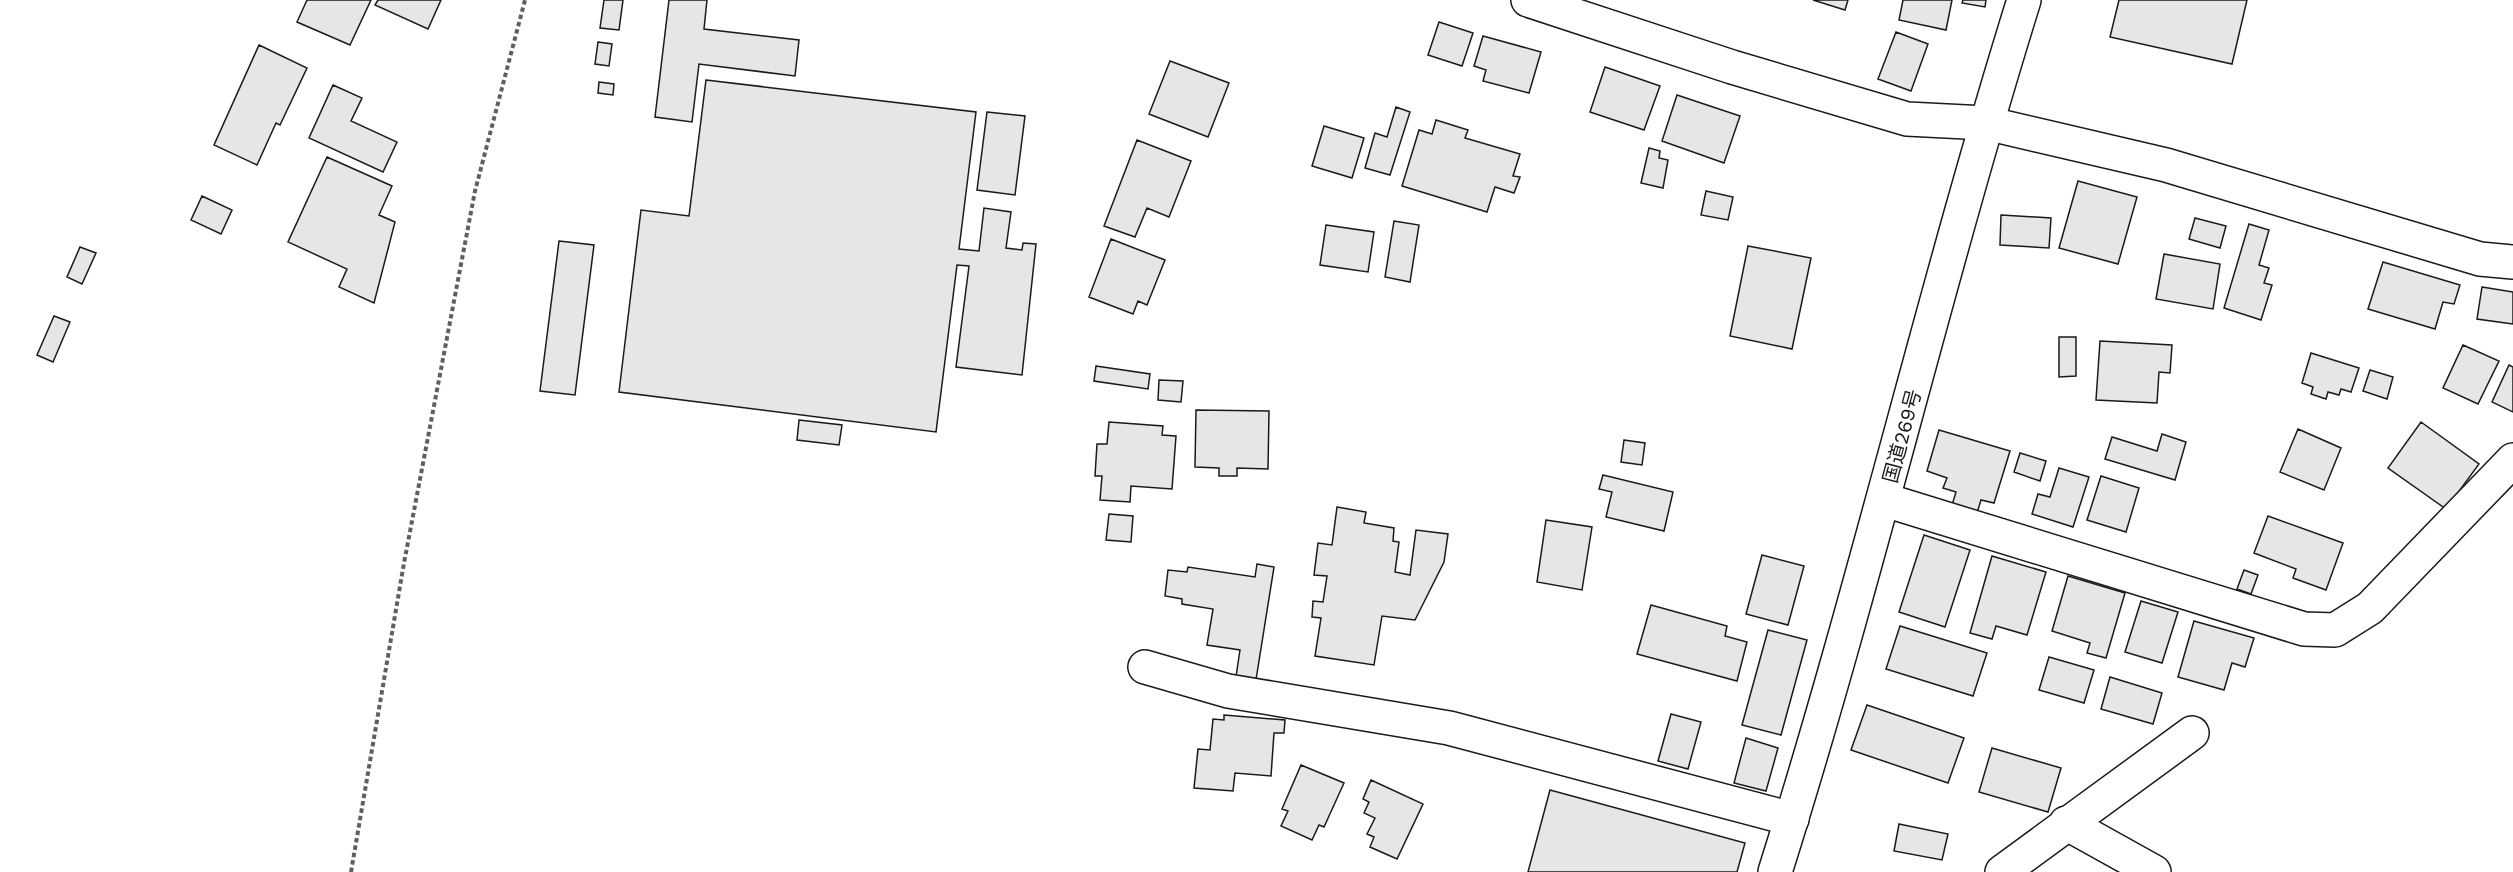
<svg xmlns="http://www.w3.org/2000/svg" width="2513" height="872" font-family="'Work Sans','Noto Sans JP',sans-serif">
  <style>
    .building { fill: #e6e6e6; stroke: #1a1a1a; stroke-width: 1.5 }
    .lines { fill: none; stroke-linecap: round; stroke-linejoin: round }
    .minor-casing { stroke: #1a1a1a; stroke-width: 36 }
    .tertiary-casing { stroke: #1a1a1a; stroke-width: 36 }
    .trunk-casing { stroke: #1a1a1a; stroke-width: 36 }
    .path { stroke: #5f5f5f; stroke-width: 4; stroke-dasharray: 4.5 3; stroke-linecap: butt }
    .minor { stroke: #fff; stroke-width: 33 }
    .tertiary { stroke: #fff; stroke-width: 33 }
    .trunk { stroke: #fff; stroke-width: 33 }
    .labels { text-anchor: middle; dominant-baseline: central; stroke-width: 4.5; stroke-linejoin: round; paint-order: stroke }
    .street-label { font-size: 20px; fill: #1a1a1a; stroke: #fff }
  </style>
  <rect width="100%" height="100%" fill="#fff"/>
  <path class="building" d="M307,0H371L350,45L297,22Z
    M378,0H441L428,29L375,5Z
    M604,0H623L619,30L600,28Z
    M669,0H707L704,29L799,40L795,76L699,64L692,122L655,117Z
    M1813,0H1848L1845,10Z
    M1903,0H1952L1946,30L1899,20Z
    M1963,0H1986L1985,7L1962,3Z
    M2119,0H2247L2232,64L2110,37Z
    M1439,22L1473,33L1462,66L1428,55Z
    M1896,32L1928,44L1911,91L1878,79Z
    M1483,36L1541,52L1529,93L1483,81L1486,70L1474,66Z
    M598,42L612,44L609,66L595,64Z
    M259,45L307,68L280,125L276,123L257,165L214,145Z
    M1170,61L1229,83L1208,137L1149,114Z
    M1605,67L1660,86L1644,130L1590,112Z
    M706,80L976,112L959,249L979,251L984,208L1011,212L1006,248L1022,250L1023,243L1036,244L1022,375L956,367L969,266L957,265L936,432L619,392L641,210L689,216Z
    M599,82L614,84L613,95L598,93Z
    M333,85L362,98L351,121L397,142L383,172L309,138Z
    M1677,95L1740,116L1724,163L1662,141Z
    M1396,107L1410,112L1390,175L1365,168L1375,133L1387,137Z
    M987,112L1025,116L1015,195L977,190Z
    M1436,120L1468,130L1465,138L1520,154L1513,176L1520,177L1514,193L1495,187L1487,212L1402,186L1419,130L1432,134Z
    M1324,126L1364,138L1352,178L1312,166Z
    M1137,140L1191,161L1169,217L1147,208L1135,237L1104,226Z
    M1649,148L1660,151L1659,158L1668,160L1663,188L1641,183Z
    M327,157L392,186L379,215L395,222L374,303L339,287L347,269L288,242Z
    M2078,181L2137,197L2118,264L2059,248Z
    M1706,191L1733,197L1728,220L1701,215Z
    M202,196L232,210L221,234L191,220Z
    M2001,215L2051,218L2049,248L2000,245Z
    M2195,218L2226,226L2220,248L2189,239Z
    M1394,221L1419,225L1410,282L1385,277Z
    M2249,224L2269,230L2259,265L2269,268L2264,283L2272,285L2261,320L2224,308Z
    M1326,225L1374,232L1368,272L1320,265Z
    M1111,239L1165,260L1147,305L1138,301L1133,314L1089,297Z
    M559,241L594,245L575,395L540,391Z
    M1748,246L1811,258L1792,349L1730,336Z
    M80,247L96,253L82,284L67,277Z
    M2164,254L2220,264L2213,309L2156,299Z
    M2383,262L2460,285L2454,304L2443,302L2435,329L2368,309Z
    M2482,287L2513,292V324L2477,319Z
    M54,316L70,322L53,362L37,355Z
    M2059,337H2076V376L2059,377Z
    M2100,341L2172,345L2170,373L2159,372L2157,403L2096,400Z
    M2463,345L2499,361L2478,404L2443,388Z
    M2311,353L2359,368L2351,392L2341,389L2339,395L2328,392L2326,399L2311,394L2313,387L2302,383Z
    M2509,365L2513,367V412L2492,402Z
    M1096,366L1150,374L1148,389L1094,381Z
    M2370,370L2393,377L2387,399L2363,391Z
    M1159,380L1183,381L1181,402L1158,400Z
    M1196,410L1269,411L1268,469L1237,468V476H1219V468L1195,467Z
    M799,420L842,425L839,445L797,440Z
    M1109,422L1163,426L1162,435L1176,436L1172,489L1131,486L1130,502L1100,500L1102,476H1095L1097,444H1107Z
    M2421,422L2479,464L2446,509L2388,468Z
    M2298,429L2341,448L2324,490L2280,472Z
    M1939,430L2010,451L1994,503L1981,500L1977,513L1952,505L1956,492L1943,488L1947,478L1927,471Z
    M2162,434L2186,442L2175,480L2105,459L2112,437L2157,451Z
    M1624,440L1645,443L1642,465L1621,462Z
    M2020,453L2046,461L2040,481L2014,472Z
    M2059,468L2089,477L2073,527L2032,514L2038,494L2050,497Z
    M1603,475L1673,492L1664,531L1606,517L1612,492L1599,489Z
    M2101,476L2139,488L2126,532L2087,520Z
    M1337,507L1366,512L1364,523L1394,528L1393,541L1399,542L1395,572L1410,575L1416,530L1448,534L1444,562L1415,620L1382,616L1374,665L1315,656L1321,618L1312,617L1313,601L1323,602L1327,576L1314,575L1318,543L1332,545Z
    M1109,514L1133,516L1131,542L1106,540Z
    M2268,516L2343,543L2326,590L2293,578L2296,569L2254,553Z
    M1546,520L1592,527L1582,590L1537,582Z
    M1924,535L1970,550L1945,627L1899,612Z
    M1762,555L1804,566L1788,625L1746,614Z
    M1992,556L2046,572L2027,635L1996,626L1992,639L1970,633Z
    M1257,564L1274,567L1255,686L1235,683L1240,650L1207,645L1213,609L1182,604V599L1165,596L1168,570L1187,572L1188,567L1255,577Z
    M2244,570L2258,575L2251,594L2237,589Z
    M2068,576L2125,593L2106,658L2087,653L2090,643L2052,631Z
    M2141,601L2178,612L2162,663L2125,652Z
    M1651,605L1727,626L1725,636L1747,642L1737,681L1637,654Z
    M2194,621L2254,638L2245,667L2232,663L2224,690L2178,677Z
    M1900,626L1987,653L1973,696L1886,669Z
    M1768,630L1807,640L1781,735L1742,725Z
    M2049,657L2094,670L2084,703L2039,690Z
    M2110,677L2162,693L2153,724L2101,709Z
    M1867,705L1964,738L1948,783L1851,750Z
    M1671,714L1701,722L1688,769L1658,761Z
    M1224,715L1285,720L1284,733H1274L1271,776L1235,773L1233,791L1194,788L1198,749L1210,750L1213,719L1224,720Z
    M1746,738L1778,748L1766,791L1734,783Z
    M1992,748L2061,768L2048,812L1979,792Z
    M1301,765L1344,783L1324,827L1319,825L1312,840L1281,826L1288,811L1282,809Z
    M1371,780L1423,804L1397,859L1370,847L1374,837L1367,834L1375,818L1364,813L1369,802L1363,799Z
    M1550,790L1745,843L1737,872H1528Z
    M1899,824L1948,834L1942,860L1894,851Z"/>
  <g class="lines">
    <g class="minor-casing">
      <path id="minor" d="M1986,123L2166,165L2480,259L2513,262
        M1885,500L2304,629L2335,630L2370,608L2513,460
        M1145,667L1228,691L1449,728L1792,819
        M2066,823L2154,872
        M2002,872L2192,733"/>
    </g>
    <g class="tertiary-casing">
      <path id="tertiary" d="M1528,0L1732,67L1907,119L1986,123"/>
    </g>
    <g class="trunk-casing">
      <path id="trunk" d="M1775,872C1866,584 1934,289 2024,0"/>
    </g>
    <path class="path" d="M351,872L404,563L475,191L525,0"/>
    <use href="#minor" class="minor"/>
    <use href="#tertiary" class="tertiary"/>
    <use href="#trunk" class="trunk"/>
  </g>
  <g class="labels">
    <g class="street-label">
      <text transform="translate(1902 436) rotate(-75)">国道269号</text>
    </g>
  </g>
</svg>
